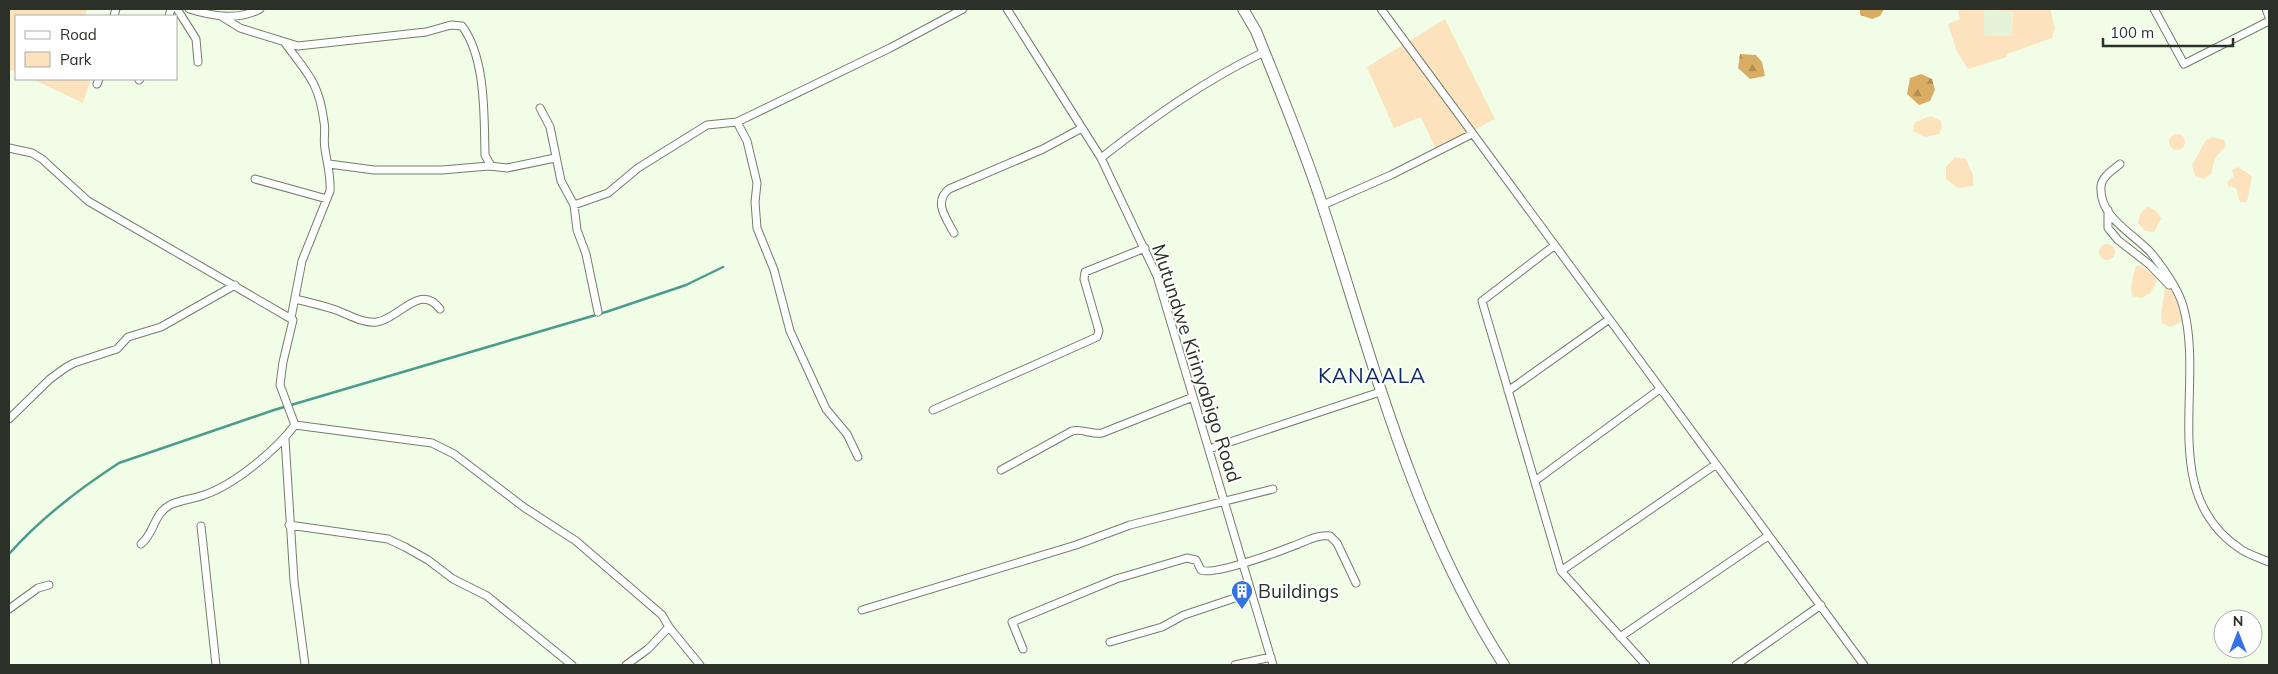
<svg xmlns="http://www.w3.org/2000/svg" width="2278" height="674" font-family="Mulish,sans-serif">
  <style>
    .built { fill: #e5f4d8 }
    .green { fill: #fce2bd; fill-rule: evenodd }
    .forest { fill: url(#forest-firs) }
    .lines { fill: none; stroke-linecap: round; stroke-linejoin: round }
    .stream { stroke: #4c9c8e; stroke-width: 2.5 }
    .street-casing { stroke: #747d6b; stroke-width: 9 }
    .secondary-casing { stroke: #747d6b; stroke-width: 12 }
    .street { stroke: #fff; stroke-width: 7 }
    .secondary { stroke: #fff; stroke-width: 10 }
    .labels { text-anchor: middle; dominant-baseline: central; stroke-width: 4; stroke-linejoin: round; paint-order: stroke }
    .street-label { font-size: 19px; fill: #2b3028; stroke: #fff }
    .poi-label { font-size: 19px; fill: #2b3028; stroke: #fff; text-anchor: start }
    .quarter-label { font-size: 21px; letter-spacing: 1px; fill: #0c2b60; stroke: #fff }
  </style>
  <defs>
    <pattern id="forest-firs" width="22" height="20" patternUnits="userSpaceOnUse" patternTransform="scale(1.25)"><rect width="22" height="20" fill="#daad64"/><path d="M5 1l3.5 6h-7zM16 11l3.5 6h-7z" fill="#b18d52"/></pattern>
  </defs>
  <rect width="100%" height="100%" fill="#f2fde8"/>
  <path class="built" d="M1984,10L2013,11L2012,36L1984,35Z"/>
  <path class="green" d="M9,9H87L85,16H16V72L9,69Z
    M1958,9H2050L2055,28L2052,38L2007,54V57L1968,69L1957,52L1948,24L1960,19ZM1984,10L2013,11L2012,36L1984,35Z
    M1445,19L1495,119L1436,150L1421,117L1394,128L1367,67Z
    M32,79H91L83,103Z
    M1931,116L1941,121L1942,127L1939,134L1925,137L1913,131L1915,122Z
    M2169 142a8 8 0 1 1 16 0a8 8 0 1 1-16 0Z
    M2212,137L2224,140L2226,146L2215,158L2211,174L2204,179L2195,176L2192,165L2206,140Z
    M1955,157L1966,159L1973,175V186L1958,188L1946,179V167Z
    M2238,167L2252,176L2247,202H2240L2236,188L2228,186L2227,182L2234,176L2232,170Z
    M2147,207C2154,209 2159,212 2161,219L2154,232L2145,231L2138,223L2140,214Z
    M2099 252a8 8 0 1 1 16 0a8 8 0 1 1-16 0Z
    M2140,265L2153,274L2157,282L2150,293L2142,298L2132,296C2130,287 2133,275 2136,266Z
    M2167,286L2177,297L2184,321L2170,327L2162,323L2161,315L2165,288Z"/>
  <path class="forest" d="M1860,9H1884L1880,16L1872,19L1860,15Z
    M1740,54L1756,55L1762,62L1765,76L1750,79L1738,68Z
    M1921,74L1932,79L1935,90L1930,101L1919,105L1907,94L1910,78Z"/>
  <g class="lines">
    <path class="stream" d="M9,554C39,520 82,487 119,463L274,410L606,312L686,285L723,267"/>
    <g class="street-casing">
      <path id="street" d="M177,9L196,39L198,62
        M189,9C212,16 238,21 260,9
        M1007,9L1101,158L1157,276L1273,665
        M1381,9L1864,665
        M2154,9L2184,64L2269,21
        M2266,9L2269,17
        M114,16L116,9
        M169,16L171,9
        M221,16L240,28L298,46L426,32L451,25L462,26C486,58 484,116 485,155L491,166
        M285,43C307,73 319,82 324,122C326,131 323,140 325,149C327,163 331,176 330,191L302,261L291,318
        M139,80L140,79
        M97,84L99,79
        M540,108L550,127L561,181L574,205L577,230L586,254L598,312
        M9,148L32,153L42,159L88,201L293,320L283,362L280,385L295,425
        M1101,158C1152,118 1205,80 1264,52
        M329,164L374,170H442L489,166L507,168L555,158
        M2120,164C2113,170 2101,177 2101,187C2099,218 2135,234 2152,254C2164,269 2178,288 2183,306C2206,385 2156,495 2242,550C2250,555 2260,558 2269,562
        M255,179L327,199
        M574,205L608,193L638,168L707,125L737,122
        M1323,205L1391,175L1472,134
        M2108,210V228L2118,240L2150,265L2169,285
        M954,233C946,218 933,202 949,189L1043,149L1082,128
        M1555,245L1482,301L1561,571
        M295,299C308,302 320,305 333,309C346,313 362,324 377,322C399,319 420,282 440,309
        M1508,391L1608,320
        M933,410L1097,337L1099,331L1084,279L1085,272L1145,248
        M9,419L50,379L65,368L74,363L117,349L128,337L161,327L235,285
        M295,425L432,443L454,454L525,508L576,541L662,615L669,627L648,649L626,665
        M285,439L294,581L305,665
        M1209,449L1380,392
        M858,457L847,434L826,409L790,331L774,270L757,228L755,202L757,183L747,141L737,122L890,48L963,9
        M1001,470L1072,431C1083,428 1091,435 1102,433L1193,397
        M1535,481L1660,389
        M289,525L388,539L405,547L428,560L453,579L487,596L572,665
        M201,526L216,665
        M141,544C155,533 153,514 170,505C180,500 193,499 204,495C234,485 275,451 295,425
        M9,609L38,588L49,585
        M862,610L1076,545L1130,525L1273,489
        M669,627L700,665
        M1620,637L1768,536
        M1110,642L1162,627L1184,615L1250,593
        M1023,649L1012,622L1116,579L1187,558L1196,560L1201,570C1213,576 1278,552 1293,546C1305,542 1317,534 1330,536L1337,543L1356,583
        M1235,665L1271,657
        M1646,665L1561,571L1715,465
        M1736,665L1821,605"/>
    </g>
    <g class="secondary-casing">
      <path id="secondary" d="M1243,9L1256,31C1279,89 1303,145 1322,204C1374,364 1412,521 1504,665"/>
    </g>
    <use href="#street" class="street"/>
    <use href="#secondary" class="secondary"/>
  </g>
  <defs>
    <g id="building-pin" transform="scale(1.125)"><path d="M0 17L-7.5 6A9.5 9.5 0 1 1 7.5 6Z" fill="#3474e2" stroke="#fff"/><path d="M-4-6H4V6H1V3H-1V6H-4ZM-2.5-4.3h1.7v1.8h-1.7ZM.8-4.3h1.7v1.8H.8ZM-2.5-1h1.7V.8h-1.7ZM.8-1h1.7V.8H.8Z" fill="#fff"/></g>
  </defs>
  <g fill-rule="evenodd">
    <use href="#building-pin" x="1242" y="591"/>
  </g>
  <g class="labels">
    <g class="street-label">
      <text transform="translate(1197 363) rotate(72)">Mutundwe Kirinyabigo Road</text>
    </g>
    <g class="poi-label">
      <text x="1258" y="591">Buildings</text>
    </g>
    <g class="quarter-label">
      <text x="1372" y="375">KANAALA</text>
    </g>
  </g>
  <rect width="2278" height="674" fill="none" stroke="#2b3028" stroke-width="20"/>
  <rect x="15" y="15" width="162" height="65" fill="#ffffff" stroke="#aaaca9"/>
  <rect x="25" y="31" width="25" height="8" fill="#ffffff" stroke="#aaaca9"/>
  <text x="60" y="40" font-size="15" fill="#2b3028">Road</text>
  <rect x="25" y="52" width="25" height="15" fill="#fce2bd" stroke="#aaaca9"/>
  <text x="60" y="65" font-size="15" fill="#2b3028">Park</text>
  <g transform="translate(2238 634)"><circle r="24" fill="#ffffff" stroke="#aaaca9"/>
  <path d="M0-4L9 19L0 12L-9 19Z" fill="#3474e2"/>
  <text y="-8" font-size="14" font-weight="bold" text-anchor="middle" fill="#2b3028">N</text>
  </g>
  <path d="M2103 38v8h130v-8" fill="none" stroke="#2b3028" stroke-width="2.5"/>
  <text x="2110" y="38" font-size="15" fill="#2b3028" stroke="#ffffff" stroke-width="4" paint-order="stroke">100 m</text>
</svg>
